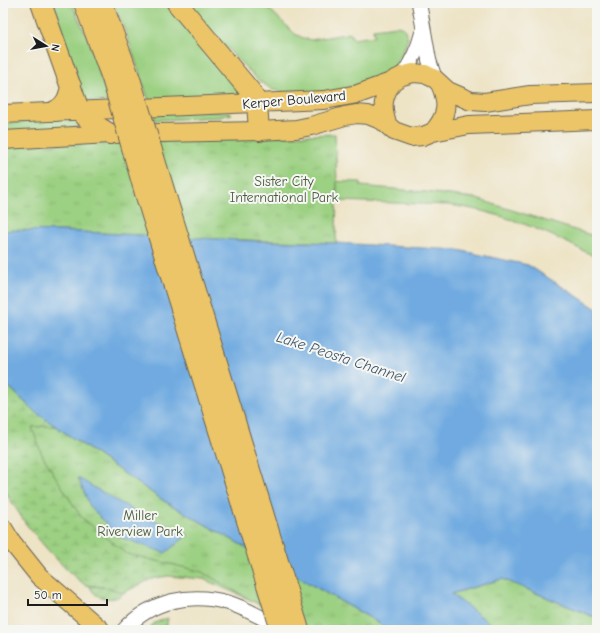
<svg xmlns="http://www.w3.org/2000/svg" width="600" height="633" font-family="'Comic Neue',sans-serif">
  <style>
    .grass { fill: #9cd082; stroke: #5c764f }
    .wetland { fill: url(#wetland-marsh); stroke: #5c764f }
    .park { fill: url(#park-tufts); stroke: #5c764f }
    .garden { fill: url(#garden-furrows); stroke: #5c764f }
    .water { fill: #6faae0; stroke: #46637e }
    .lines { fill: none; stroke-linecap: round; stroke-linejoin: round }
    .minor-casing { stroke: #656257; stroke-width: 16 }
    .major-casing { stroke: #656257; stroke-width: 20 }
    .highway-casing { stroke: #656257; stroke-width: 22 }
    .minor { stroke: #fff; stroke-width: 14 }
    .major { stroke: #ecc569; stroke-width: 18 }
    .highway { stroke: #ecc569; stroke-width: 20 }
    .highway-bridge-casing { stroke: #656257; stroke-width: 22; stroke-linecap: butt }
    .highway-bridge { stroke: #ecc569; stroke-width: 20 }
    .labels { text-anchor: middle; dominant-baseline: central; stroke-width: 4; stroke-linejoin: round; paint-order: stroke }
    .street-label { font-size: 14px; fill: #1c1c1c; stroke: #f6f6f2 }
    .park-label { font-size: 14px; fill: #495b40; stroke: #f6f6f2 }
    .water-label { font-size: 15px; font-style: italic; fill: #3d556a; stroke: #f6f6f2 }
  </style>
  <defs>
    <pattern id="wetland-marsh" width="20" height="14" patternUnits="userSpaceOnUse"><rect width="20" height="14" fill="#9cd082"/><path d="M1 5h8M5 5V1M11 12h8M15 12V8" fill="none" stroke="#86b270"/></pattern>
    <pattern id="park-tufts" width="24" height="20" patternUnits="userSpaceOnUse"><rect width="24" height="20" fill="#9cd082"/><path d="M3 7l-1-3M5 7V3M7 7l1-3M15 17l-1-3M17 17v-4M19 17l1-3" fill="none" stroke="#86b270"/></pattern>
    <pattern id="garden-furrows" width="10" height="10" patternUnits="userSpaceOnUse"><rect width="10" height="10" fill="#9cd082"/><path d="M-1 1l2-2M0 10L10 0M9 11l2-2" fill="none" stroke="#86b270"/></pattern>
  </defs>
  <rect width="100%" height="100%" fill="#f6f6f2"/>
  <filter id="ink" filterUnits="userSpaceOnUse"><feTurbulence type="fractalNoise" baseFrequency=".025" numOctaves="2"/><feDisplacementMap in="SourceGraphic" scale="8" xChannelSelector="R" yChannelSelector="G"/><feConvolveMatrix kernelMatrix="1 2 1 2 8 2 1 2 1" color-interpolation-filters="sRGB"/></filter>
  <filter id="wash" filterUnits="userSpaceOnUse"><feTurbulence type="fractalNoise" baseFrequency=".012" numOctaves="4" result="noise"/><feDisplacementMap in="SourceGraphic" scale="16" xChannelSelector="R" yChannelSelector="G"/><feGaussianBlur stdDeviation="0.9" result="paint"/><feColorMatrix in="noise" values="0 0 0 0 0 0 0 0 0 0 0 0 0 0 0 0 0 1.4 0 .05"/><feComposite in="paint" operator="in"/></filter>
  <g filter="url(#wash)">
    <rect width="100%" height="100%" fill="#ede3c5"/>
    <path class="grass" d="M49,3H72L89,42L109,102L86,101Z
      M113,3H166L238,90L240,95L236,97L149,101L126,33Z
      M186,3H263L295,34L303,38L311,40L351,33L353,39L374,36L373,29L397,26L404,28L408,38L402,56L386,75L333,93H288L273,90L258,80L211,32Z
      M152,112H230L232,114L220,117L155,120Z
      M55,117H67L83,125L84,127L3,132V124Z
      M324,181L361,182V186L426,192L474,198L597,237V258C551,233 500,211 448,205L284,199Z"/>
    <path class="wetland" d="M3,381L35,412L389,630H320L203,579L168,576L151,579L123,593L110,588L85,585L68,571L47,549L26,524L4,490L3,487Z"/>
    <path class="park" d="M335,134L337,181L336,243L189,238L62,231H3V146Z
      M55,426L164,501L372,619L389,630H303L200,571L127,554L81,517L42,455L32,427Z
      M502,579L597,618V630H499L451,594Z"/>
    <path class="garden" d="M90,586L110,588L123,593C115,603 93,599 90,586Z
      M168,618L166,630H148L154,623Z"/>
    <path class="water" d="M13,230L62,231L258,241L336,243L458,250L528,265L597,309V618L502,579L451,594L499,630H389L372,619L164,501L35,412L3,381V231Z
      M78,478L136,512L188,535L165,553L117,536L90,506Z"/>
  </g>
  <g filter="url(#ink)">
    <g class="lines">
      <g class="minor-casing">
        <path id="minor" d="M419,3L429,60L435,79
          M402,76C412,62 418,49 422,33
          M124,630C151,600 191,592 229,603C248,609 266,620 284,630"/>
      </g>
      <g class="major-casing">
        <path id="major" d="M3,114L324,100L358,94L391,82L402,76L413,73L425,74L435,79L448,91L471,101L485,102L530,95L597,93
          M388,126C381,108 382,94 395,79
          M433,132C447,116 449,104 440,84
          M3,140L110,134L259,131L296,129L311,126L345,116L357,114L368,115L383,121L394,131L411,137L423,136L433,132L469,125L597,120
          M3,528L11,541L39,576L101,630"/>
      </g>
      <g class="highway-casing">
        <path id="highway" d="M41,3L79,110L92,123L110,134
          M177,3L251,92L257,103L259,131
          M55,111C66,106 69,97 71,86"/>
      </g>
      <use href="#minor" class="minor"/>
      <use href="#major" class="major"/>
      <use href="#highway" class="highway"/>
      <g class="highway-bridge-casing">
        <path id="highway-bridge" d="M84,3L112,78L145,193L281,630
          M102,3L130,79L299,630"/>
      </g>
      <use href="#highway-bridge" class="highway-bridge"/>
    </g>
  </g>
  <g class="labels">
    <g class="street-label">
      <text transform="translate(294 100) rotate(-5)">Kerper Boulevard</text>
    </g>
    <g class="park-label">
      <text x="284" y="181">Sister City<tspan x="284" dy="16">International Park</tspan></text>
      <text x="140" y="515">Miller<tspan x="140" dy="16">Riverview Park</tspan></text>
    </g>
    <g class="water-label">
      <text transform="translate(341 357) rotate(18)">Lake Peosta Channel</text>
    </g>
  </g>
  <rect width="600" height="633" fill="none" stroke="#f6f6f2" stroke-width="16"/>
  <g transform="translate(46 46) rotate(101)" stroke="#f6f6f2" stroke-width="3" paint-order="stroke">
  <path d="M0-3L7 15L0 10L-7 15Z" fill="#1c1c1c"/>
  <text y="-6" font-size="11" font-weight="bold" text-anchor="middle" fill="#1c1c1c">N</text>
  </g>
  <path d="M28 599v6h79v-6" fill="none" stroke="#1c1c1c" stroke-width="2"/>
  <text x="34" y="599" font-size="12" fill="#1c1c1c" stroke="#f6f6f2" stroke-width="3" paint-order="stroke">50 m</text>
</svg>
